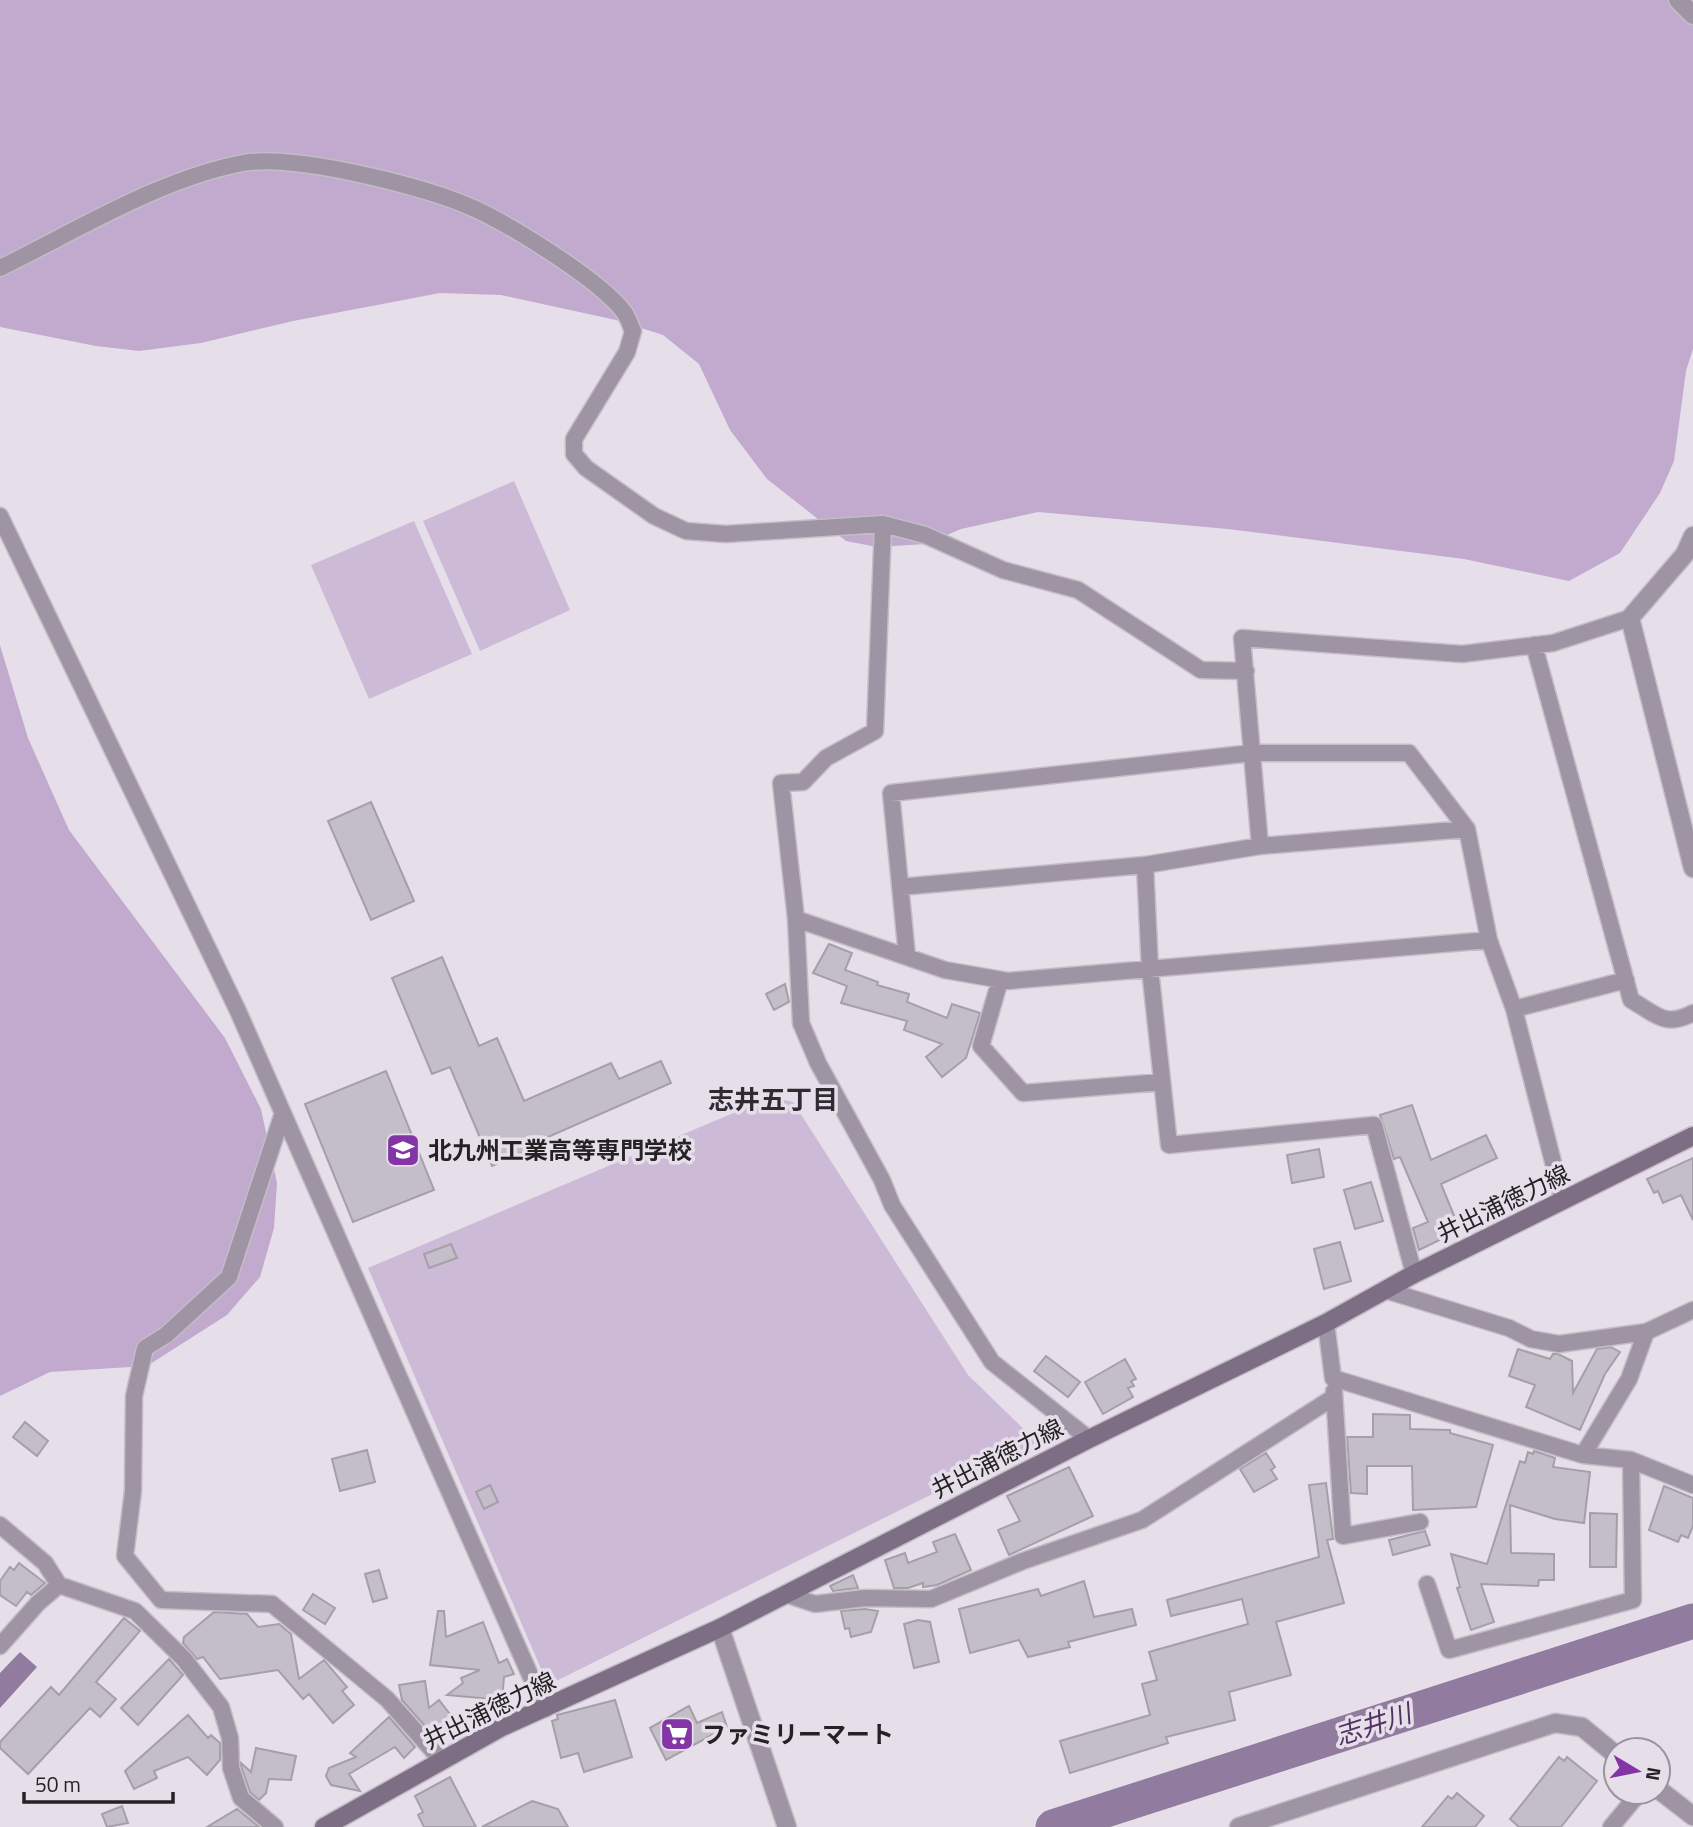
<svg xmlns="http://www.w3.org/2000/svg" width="1693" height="1827" font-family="'Titillium Web','Noto Sans JP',sans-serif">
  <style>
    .green { fill: #ccbad6 }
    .forest { fill: #c1aace }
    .water { fill: #917b9e }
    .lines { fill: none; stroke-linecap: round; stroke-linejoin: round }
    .river { stroke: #917b9e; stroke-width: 35 }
    .building { fill: #c4bec8; stroke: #a59fa9; stroke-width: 2 }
    .minor-casing { stroke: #c3bdc7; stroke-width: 19 }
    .tertiary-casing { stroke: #c3bdc7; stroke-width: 21 }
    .secondary-casing { stroke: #c3bdc7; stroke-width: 21 }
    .minor { stroke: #9e94a3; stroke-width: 16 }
    .tertiary { stroke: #9e94a3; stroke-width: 18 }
    .secondary { stroke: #7d6e85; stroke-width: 18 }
    .labels { text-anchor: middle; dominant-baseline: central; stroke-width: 7; stroke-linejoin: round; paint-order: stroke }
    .poi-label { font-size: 24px; font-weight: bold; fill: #252226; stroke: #e6dfea; text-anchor: start }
    .street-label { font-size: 24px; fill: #252226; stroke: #e6dfea }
    .neighbourhood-label { font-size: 26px; font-weight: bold; fill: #302b33; stroke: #e6dfea }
    .water-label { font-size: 26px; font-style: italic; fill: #523262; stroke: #e6dfea }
  </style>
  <rect width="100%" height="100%" fill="#e6dfea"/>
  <path class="green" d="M514,481L570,610L480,651L423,521Z
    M414,521L472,654L369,699L311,565Z
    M771,1097L793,1102L968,1375L1037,1442L548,1685L368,1268Z"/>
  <path class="forest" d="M0,0H1693V349L1686,371L1674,461L1660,493L1620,553L1569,581L1464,559L1228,529L1038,512L961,529L926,544L877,547L846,541L767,479L730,430L699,364L663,335L616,320L501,295L440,293L293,321L201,343L139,351L96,346L0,327Z
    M0,645L28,738L69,830L225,1038L261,1109L277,1183L274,1228L260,1277L227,1315L147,1366L50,1372L0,1396Z"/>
  <path class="water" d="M20,1652L37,1667L0,1708V1673Z"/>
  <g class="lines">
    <path class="river" d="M1053,1827L1693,1621"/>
  </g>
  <path class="building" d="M371,802L414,901L371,920L328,821Z
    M829,944L852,953L845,970L878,982L877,985L909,994L907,1002L947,1018L952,1004L980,1013L966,1058L942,1077L926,1057L942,1044L904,1030L907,1021L841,1003L847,986L813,973Z
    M442,957L479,1046L497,1038L524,1101L611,1063L619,1079L661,1061L671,1083L541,1140L542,1144L492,1166L450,1067L432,1074L392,978Z
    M785,984L789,1002L774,1010L766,994Z
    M386,1071L434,1190L353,1222L305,1104Z
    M1412,1105L1431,1160L1486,1135L1497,1158L1441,1184L1460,1230L1419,1250L1413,1228L1428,1222L1400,1157L1394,1159L1380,1115Z
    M1319,1149L1324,1177L1292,1183L1287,1155Z
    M1693,1158V1220L1681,1195L1663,1203L1658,1191L1654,1193L1647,1179Z
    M1371,1182L1383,1221L1355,1229L1344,1190Z
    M1340,1242L1351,1281L1324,1289L1314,1249Z
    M451,1244L457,1258L429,1268L424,1254Z
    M1611,1347L1620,1352L1605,1374L1580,1430L1526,1407L1535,1385L1509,1376L1518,1349L1550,1359L1553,1354H1558L1572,1361L1573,1393L1597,1349Z
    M1046,1356L1080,1382L1068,1397L1034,1371Z
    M1125,1359L1136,1379L1131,1381L1134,1386L1128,1388L1133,1397L1103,1414L1085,1382Z
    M1373,1414L1410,1415V1429L1450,1430V1433L1493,1445L1476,1507L1413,1510L1412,1466H1367V1494L1351,1493L1347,1437H1373Z
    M25,1422L48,1441L37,1456L13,1437Z
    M367,1450L375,1482L340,1491L332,1459Z
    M1534,1451L1555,1458L1553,1467L1590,1472L1584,1523L1555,1519L1510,1505L1511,1553L1554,1554V1580H1539L1538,1586L1481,1584L1494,1622L1471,1630L1457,1588L1460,1587L1451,1554L1487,1564L1520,1461L1525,1463L1528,1452L1533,1454Z
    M1266,1453L1275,1467L1271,1470L1277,1479L1254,1492L1240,1469Z
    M1069,1467L1093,1516L1009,1555L998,1530L1020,1521L1007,1496Z
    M1326,1483L1333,1539L1327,1540L1344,1603L1276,1622L1291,1675L1229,1692L1235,1720L1166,1737L1168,1743L1070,1773L1060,1741L1150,1715L1142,1684L1157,1680L1149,1652L1248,1624L1242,1599L1171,1616L1167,1600L1319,1557L1309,1485Z
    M490,1485L498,1502L484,1509L476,1492Z
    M1664,1486L1693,1498V1526L1688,1538L1681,1535L1678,1542L1649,1530Z
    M1590,1513L1617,1514L1616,1567H1590Z
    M1425,1531L1430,1545L1393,1555L1389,1540Z
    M955,1534L971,1570L937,1585L923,1587V1583L908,1588H894L885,1560L905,1553L908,1563L937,1552L933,1542Z
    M19,1563L45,1583L31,1595L27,1592L16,1606L0,1595V1581L10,1567L14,1570Z
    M379,1570L387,1598L373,1602L365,1574Z
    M853,1575L858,1588L833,1591L830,1586Z
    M1084,1581L1094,1617L1132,1609L1136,1625L1068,1642L1070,1647L1028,1657L1019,1640L970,1653L959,1609L1038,1589L1041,1596Z
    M313,1594L335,1608L325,1624L303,1610Z
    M865,1609L878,1611L871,1632L851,1637L849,1628L845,1629L841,1611Z
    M438,1611H444L446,1637L483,1622L499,1663L507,1659L514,1674L504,1677L502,1700L447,1695L463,1683L461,1678L480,1670L430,1665Z
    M214,1612L247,1614L258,1627L279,1624L291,1634L299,1679L324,1660L347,1687L342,1691L354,1705L333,1723L309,1694L303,1699L278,1670L220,1679L203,1657L197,1659L183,1643L184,1637Z
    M124,1618L140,1631L96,1682L116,1699L100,1717L90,1708L28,1774L0,1748V1742L51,1687L59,1695Z
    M918,1620L930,1622L939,1662L914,1668L904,1624Z
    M169,1659L183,1675L138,1725L121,1708Z
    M425,1681L429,1708L439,1700L453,1718L432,1734L402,1700L399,1685Z
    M615,1700L632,1757L584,1772L578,1753L561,1758L552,1721L558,1719L557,1715Z
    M689,1706L697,1723L722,1712L727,1727L666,1760L650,1728Z
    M188,1715L208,1738L211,1735L220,1743V1760L207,1775L188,1757L154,1771L157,1778L134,1789L125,1771Z
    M389,1717L415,1747L404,1758L395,1747L349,1774L360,1791L331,1785L326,1776L329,1768L356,1757L350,1753Z
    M256,1748L296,1756L291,1780L269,1779L266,1793L259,1800L250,1792L241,1766V1763L251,1772Z
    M1559,1757L1564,1761L1567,1757L1597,1781L1561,1827H1519L1510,1819Z
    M450,1777L476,1827H424L418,1815L423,1812L415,1796Z
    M1457,1793L1484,1816L1475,1827H1422L1448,1796L1452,1799Z
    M532,1801L558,1809L568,1827H482Z
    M122,1806L128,1823L107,1827L102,1814Z
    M237,1809L259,1827H207Z"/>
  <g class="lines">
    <g class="minor-casing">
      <path id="minor" d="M0,268C76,231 159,179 243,163C294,154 418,185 466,205C505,221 599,279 624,312C628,317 630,325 633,331L627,352L574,439V454L586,468L654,516L686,531L726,534L883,524L925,535L1003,570L1078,590L1201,670L1246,671
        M0,516L238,1011L545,1709
        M883,524L875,731L826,758L803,782L781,783L796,919L801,1023L818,1063L882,1180L892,1205L992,1362L1089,1439
        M1534,645L1631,1000C1656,1014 1664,1028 1693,1013
        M1260,846L1242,638L1462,654L1553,643L1630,618
        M1145,865L1150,969L1169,1145L1374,1125L1414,1274
        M900,887L1145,865L1260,846L1467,829
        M796,919L945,970L1008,981L1489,940
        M907,956L891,793L1252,753H1409L1467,829L1489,940L1514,1009L1563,1201
        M1000,980L981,1046L1023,1093L1162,1082
        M1514,1009L1626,980
        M282,1116L229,1277L166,1335L145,1348L134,1396L133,1491L125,1556L161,1600L272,1604L387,1699L441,1760
        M1385,1290L1509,1328L1531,1339L1559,1344L1646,1332L1693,1310
        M1326,1323L1333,1378L1583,1455L1629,1379L1646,1332
        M1334,1391L1343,1536L1420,1522
        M1583,1455L1631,1460L1693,1485
        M0,1525L45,1563L59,1585
        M1427,1584L1449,1650L1633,1600L1631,1460
        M785,1594L815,1604L865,1598L931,1599L1023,1561L1142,1520L1334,1397
        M0,1646L38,1603L59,1585L135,1611L184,1659L221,1707L230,1738L231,1768L241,1798L275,1827
        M1611,1827L1640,1792"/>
    </g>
    <g class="tertiary-casing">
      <path id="tertiary" d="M1678,0L1693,15
        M1693,536L1685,554L1630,618L1693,868
        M720,1628L787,1827
        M1658,1789L1693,1816
        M1239,1827L1555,1723L1582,1727L1616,1755"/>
    </g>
    <g class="secondary-casing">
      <path id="secondary" d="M324,1827L502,1727L720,1628L1089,1439L1326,1323L1414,1274L1693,1136"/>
    </g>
    <use href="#minor" class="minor"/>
    <use href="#tertiary" class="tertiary"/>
    <use href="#secondary" class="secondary"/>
  </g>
  <defs>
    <g id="school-square" transform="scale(1.75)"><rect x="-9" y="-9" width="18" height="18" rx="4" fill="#8335a6" stroke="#e6dfea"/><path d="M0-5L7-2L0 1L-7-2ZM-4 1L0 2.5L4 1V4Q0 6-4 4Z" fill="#fff"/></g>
    <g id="supermarket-square" transform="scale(1.75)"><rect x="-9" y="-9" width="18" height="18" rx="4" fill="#8335a6" stroke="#e6dfea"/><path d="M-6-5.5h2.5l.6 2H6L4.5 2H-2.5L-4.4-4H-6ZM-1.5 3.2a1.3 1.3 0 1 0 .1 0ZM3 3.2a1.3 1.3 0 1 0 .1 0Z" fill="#fff"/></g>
  </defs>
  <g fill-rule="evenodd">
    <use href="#school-square" x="403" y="1150"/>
    <use href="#supermarket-square" x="677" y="1734"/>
  </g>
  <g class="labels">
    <g class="poi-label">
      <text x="428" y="1150">北九州工業高等専門学校</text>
      <text x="702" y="1734">ファミリーマート</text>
    </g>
    <g class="street-label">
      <text transform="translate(1503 1203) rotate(-26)">井出浦徳力線</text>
      <text transform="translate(997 1458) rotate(-27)">井出浦徳力線</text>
      <text transform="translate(489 1710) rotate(-26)">井出浦徳力線</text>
    </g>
    <g class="neighbourhood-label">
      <text x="773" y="1099">志井五丁目</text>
    </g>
    <g class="water-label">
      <text transform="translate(1373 1724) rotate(-18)">志井川</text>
    </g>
  </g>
  <g transform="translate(1637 1771) rotate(100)"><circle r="33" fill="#e6dfea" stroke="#99939c" stroke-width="2"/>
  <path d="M0-5L12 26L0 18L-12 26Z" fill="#8335a6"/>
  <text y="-10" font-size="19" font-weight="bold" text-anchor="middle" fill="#252226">N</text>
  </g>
  <path d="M24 1792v10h149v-10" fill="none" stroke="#252226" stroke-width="3.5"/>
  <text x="35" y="1792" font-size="21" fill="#252226" stroke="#e6dfea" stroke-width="5" paint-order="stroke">50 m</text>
</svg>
